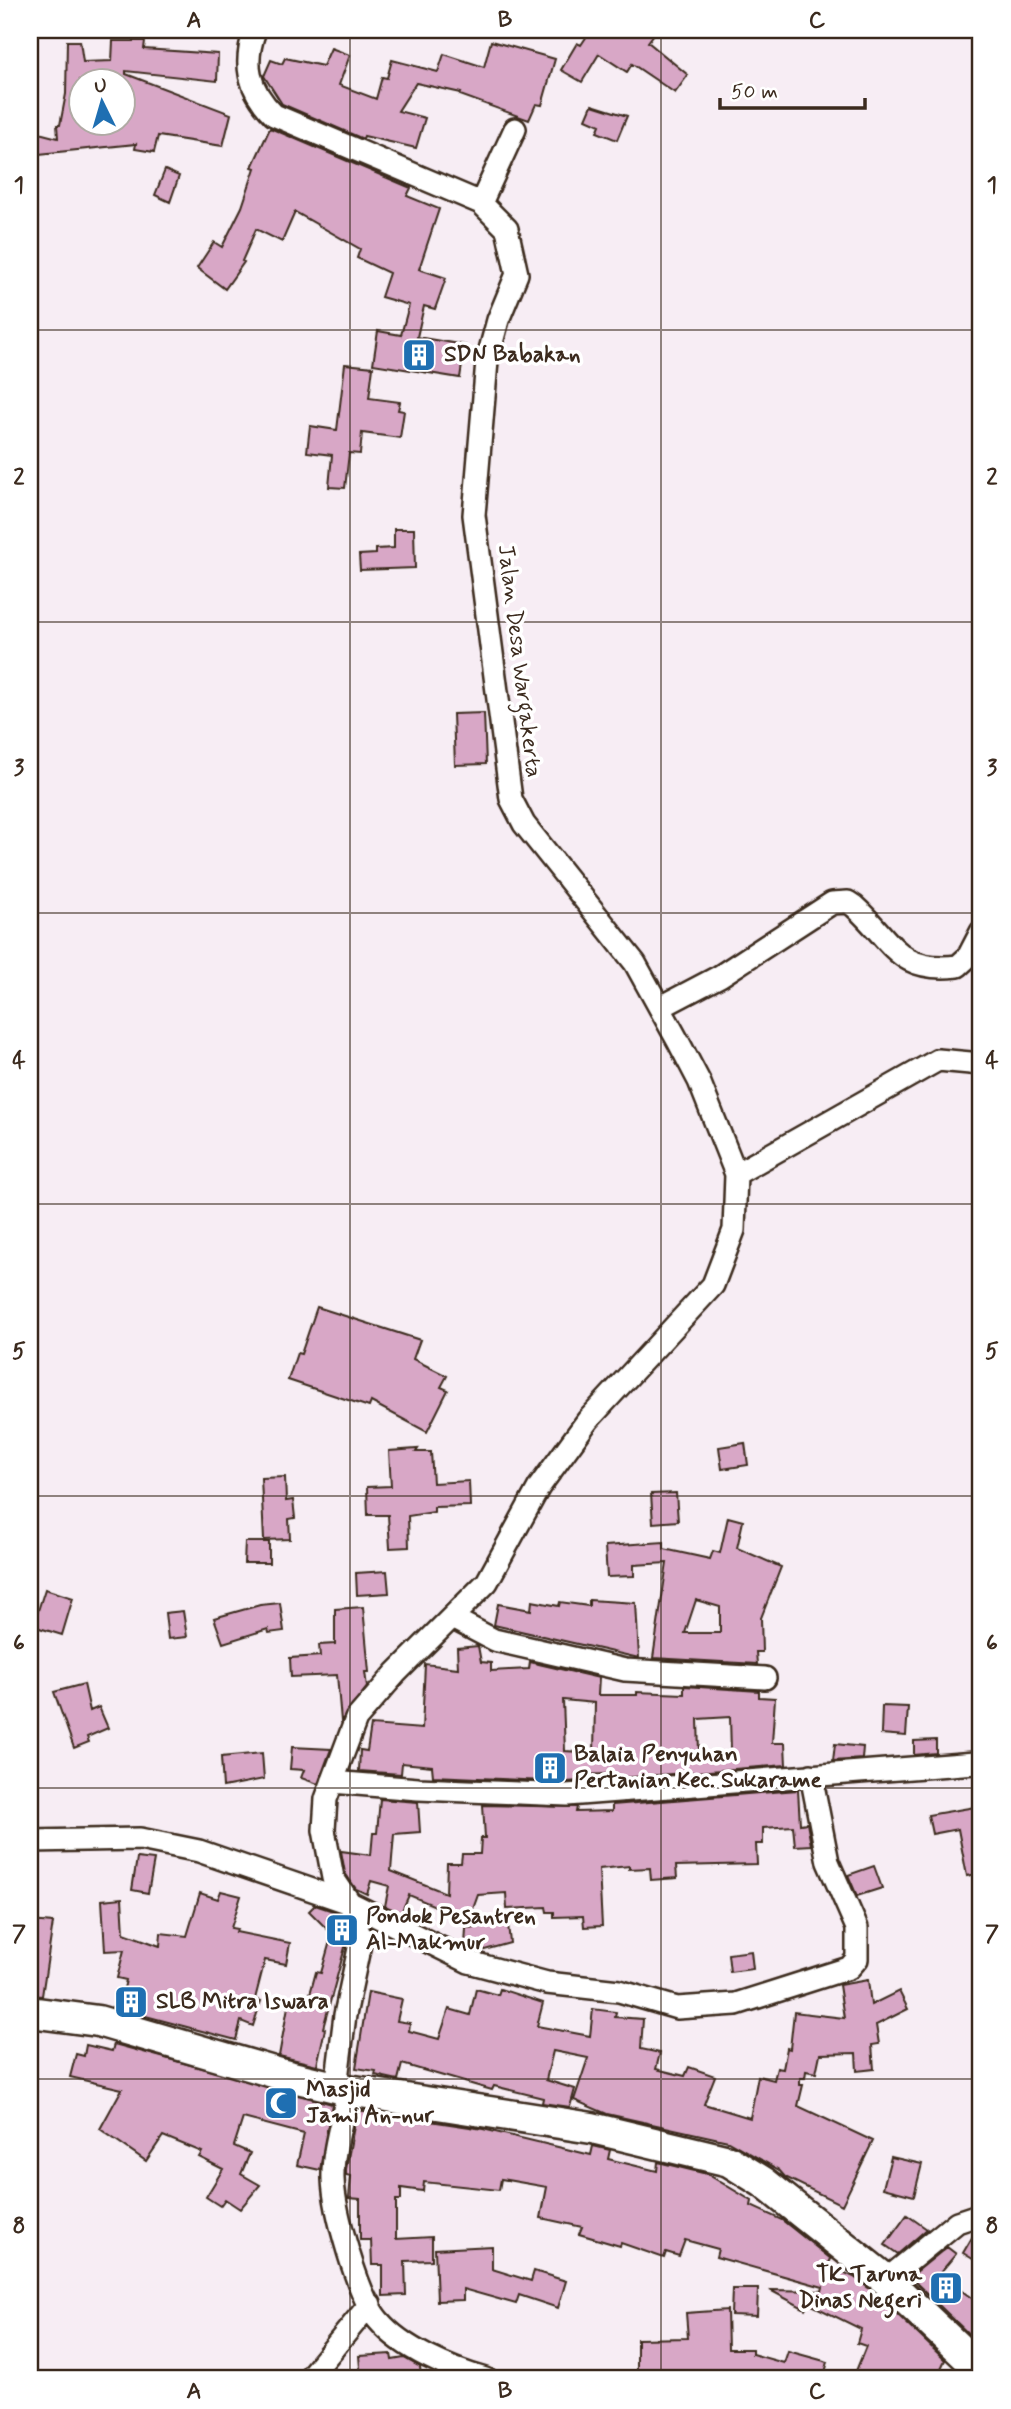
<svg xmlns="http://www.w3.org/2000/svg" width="1011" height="2409" font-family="Mynerve,sans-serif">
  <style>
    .building { fill: #d8a7c6; stroke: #3b2a1e; stroke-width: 2; fill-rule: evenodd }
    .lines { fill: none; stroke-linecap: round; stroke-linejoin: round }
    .street-casing { stroke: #3b2a1e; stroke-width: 26 }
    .secondary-casing { stroke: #3b2a1e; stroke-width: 35 }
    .street { stroke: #fff; stroke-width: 21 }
    .secondary { stroke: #fff; stroke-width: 30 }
    .grid { fill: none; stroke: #3b2a1e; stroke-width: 2; stroke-opacity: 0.55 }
    .labels { text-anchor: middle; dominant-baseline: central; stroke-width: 7; stroke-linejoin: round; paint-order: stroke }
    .poi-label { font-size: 23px; font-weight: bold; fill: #3b2a1e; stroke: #fff; text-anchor: start }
    .street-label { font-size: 23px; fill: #3b2a1e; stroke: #fff }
    .neatline { fill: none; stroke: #3b2a1e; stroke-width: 2.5 }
    .grid-label { font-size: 23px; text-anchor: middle; font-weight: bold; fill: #3b2a1e }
  </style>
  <rect width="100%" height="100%" fill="#f7edf4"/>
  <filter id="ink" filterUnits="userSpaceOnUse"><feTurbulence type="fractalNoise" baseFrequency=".0143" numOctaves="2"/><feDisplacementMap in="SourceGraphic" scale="14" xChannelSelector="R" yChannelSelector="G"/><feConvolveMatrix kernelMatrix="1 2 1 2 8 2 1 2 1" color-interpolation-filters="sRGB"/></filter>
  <g filter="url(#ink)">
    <path class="building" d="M591,30H657L648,42L688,75L675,93L632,64L627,72L599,54L582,82L561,70L577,43L581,45Z
      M67,41H80L83,62L112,61L113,41H145L144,49L218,54L217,81L126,71V74L231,114L223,146L158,136L154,152L135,149L136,144L39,154L30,150L35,132L58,138L57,125H60L66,94ZM80,80H122V122L80,125Z
      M491,41L555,59L542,105L536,104L529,120L460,95L461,93L416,83L398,111L425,118L416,148L364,136L363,139L282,104L264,76L271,60L282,64L285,58L323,66L331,48L350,55L339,85L376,99L382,77L387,78L392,60L438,72L444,54L484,67Z
      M592,105L627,116L617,140L597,132L600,125L586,119Z
      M270,128L411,188L407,196L439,209L419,269L446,278L435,309L424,306L417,337L465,345L460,378L373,364L378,331L401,335L409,305L381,297L389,273L357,258L360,249L295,212L282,242L256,229L242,261L244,262L225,289L197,268L214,242L222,247L242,207L255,168L252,167Z
      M165,170L179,176L170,202L155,195Z
      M345,364L373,367L369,398L400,402L398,410L404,411L400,438L362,433L360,454L349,453L345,488L329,487L332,455L307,452L310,426L337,430Z
      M394,529H414L415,568L360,570L359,555L376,554V549L394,548Z
      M484,713L486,764L455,765L453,714Z
      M317,1307L420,1340L413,1359L447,1376L441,1387L448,1390L427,1432L371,1402L369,1407L288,1380L297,1353L301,1354Z
      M745,1443L748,1465L722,1469L719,1447Z
      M418,1449L416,1452H431L433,1483L469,1481L470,1506L434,1507V1512L408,1516L409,1547L390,1548L388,1515H368L367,1487L391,1486L389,1451Z
      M285,1477L286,1501L293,1500L295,1518L289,1519L290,1539L264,1540L261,1478Z
      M676,1493L678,1521L653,1523L651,1494Z
      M728,1517L743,1521L737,1548L781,1567L761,1618L762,1652H756L757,1664L653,1658L667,1563L634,1565V1576L607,1577L605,1546L664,1542V1549L710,1559L713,1551L720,1553ZM696,1600L720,1607V1633H685Z
      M245,1542H269V1563H244Z
      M387,1571L389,1593L357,1595L356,1573Z
      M45,1589L73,1598L62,1635L33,1626Z
      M589,1600L636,1603L639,1658L494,1625L498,1604L531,1610L532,1601L559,1606L560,1602L589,1606Z
      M280,1603L284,1631L269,1633L268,1629L223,1643L214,1618L260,1605Z
      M363,1607L369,1672H365L367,1687L341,1721L337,1675L291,1677L290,1658L320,1656L319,1645L335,1644V1609Z
      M183,1611L187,1637L168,1639L165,1613Z
      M478,1646L481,1662L491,1663V1671L529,1669L530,1662L599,1678L598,1695H637V1692L684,1694V1686L759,1691V1697L775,1698L772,1743H785L786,1765L609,1779V1774L579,1775V1781L567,1782L433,1776L432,1766L402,1763L401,1774L359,1771L360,1750L367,1751L371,1725L422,1729L425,1664L458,1668L457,1648ZM563,1700L595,1703L594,1753L565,1751ZM730,1717L731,1752L699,1753L698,1719Z
      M84,1684L90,1711L99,1707L108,1728L87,1737L89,1742L74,1748L54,1692Z
      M882,1706L908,1707L906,1736L881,1734Z
      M936,1740V1753L914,1755V1741Z
      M835,1744L863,1747L862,1759L833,1761Z
      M292,1747L331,1749L318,1784L301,1778L304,1770L290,1769Z
      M262,1753L264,1779L223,1787L221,1757Z
      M798,1790L800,1824L807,1823L811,1845L795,1846L793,1826L763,1828V1844H756L757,1864L676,1866L677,1878L651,1880L650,1868L629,1869V1866L599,1869L602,1926L584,1927L583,1916L554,1917V1912H547L546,1907L507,1909L506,1893L478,1895L469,1920L409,1895L401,1913L385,1906L389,1886L371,1881L367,1894L356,1889L345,1873L341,1851L371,1855L373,1833H377L380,1799L418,1802L420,1832L394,1834L391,1871L446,1893L447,1863H461L462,1854H480L481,1838H485L483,1805L577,1807L576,1812L612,1811V1805Z
      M981,1806V1873L967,1876L958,1829L932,1834L928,1815Z
      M137,1858L154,1860L148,1893L132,1890Z
      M874,1866L882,1888L857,1896L848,1875Z
      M221,1891L241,1896L231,1928L237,1929L236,1932L290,1943L286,1964L265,1960L255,1999L261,2001L253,2026L241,2021L236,2040L119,2009L126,1980L117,1978L124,1950L105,1951L102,1900L122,1898L124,1933L160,1946L161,1933L187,1936L200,1893L218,1899Z
      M315,1905L339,1913L347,1940L323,2028L325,2029L317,2065L279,2056L289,2001L307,2005L316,1972L321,1973L332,1934L309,1911Z
      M30,1921L53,1923L42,1996L30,1995Z
      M508,1924L510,1943L481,1951L465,1946L466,1928Z
      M751,1951L753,1969L730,1972L728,1954Z
      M868,1980L871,2005L899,1991L908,2009L876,2025L879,2044L872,2045L874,2069L857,2071L856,2053L820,2054L816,2073L806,2071L805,2078H800V2085H803L798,2106L873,2141L842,2205L785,2177L779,2170L728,2141L607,2114L574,2100L588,2058L553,2051L546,2080L575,2089L570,2107L542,2103L543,2098L494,2086L492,2090L402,2064L398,2080L375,2075L376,2071L356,2068L368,1992L402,1999L397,2021L410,2023L409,2031L439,2039L449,2009L470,2015L476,1989L498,1995L500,1989L543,2003L537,2026L590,2036L593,2009L616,2012L615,2017L643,2019L641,2049L660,2053L656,2069L685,2076L689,2067L715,2076L704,2104L750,2118L758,2076L774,2080L777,2068L783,2069L787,2048L790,2049L794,2012L844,2018L839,1985Z
      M114,2044L332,2104L320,2170L297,2165L304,2134L243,2118L234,2146L250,2153L241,2174L260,2185L240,2209L225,2199L220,2206L206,2197L223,2169L199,2157L202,2152L163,2136L146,2161L100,2129L122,2089L70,2077L76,2054L84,2056L86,2045L112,2051Z
      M357,2110L483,2129L591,2155L593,2146L610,2150L608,2159L657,2171L658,2162L707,2174L752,2201L751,2206L782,2220L831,2259L828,2265L854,2277L875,2293L945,2360L936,2379H877L856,2371L866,2346L857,2343L861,2329L808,2303L805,2309L770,2290L822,2291L823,2287L716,2257L718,2249L685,2240L679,2256L666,2252L664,2258L621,2243L620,2246L579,2234L582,2227L541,2218L547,2187L501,2179L499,2190L424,2182L423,2191L401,2188V2200H396V2239L432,2237V2260L405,2261L406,2295L383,2296V2265H372L371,2240H360V2199L349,2198L351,2176L346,2175V2169Z
      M891,2157L922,2164L914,2196L883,2188Z
      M907,2215L927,2229L898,2254L885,2245Z
      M981,2228V2264L963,2253L977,2229Z
      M492,2246V2269L531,2281L534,2271L566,2281L558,2308L519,2295L516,2304L463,2289V2300L437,2301L435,2249Z
      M947,2247L956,2254L939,2274L981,2305V2346L910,2277Z
      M732,2289H758L757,2316L731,2315Z
      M727,2310L728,2349H752V2354L784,2363L788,2351L828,2362L823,2379H749L751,2375L702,2374V2379H637V2339L688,2338L686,2313Z
      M391,2354L392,2360L404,2358L420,2367L421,2376L417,2379H361L359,2356Z"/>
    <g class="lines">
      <g class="street-casing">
        <path id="street" d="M255,30C243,64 248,89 274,115L481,203L507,229L517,274L498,320L487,361L474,515L511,799L524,824L635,963L678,1041L699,1081L736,1174L734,1230L713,1285L588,1420L539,1487L487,1582L396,1673L356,1719L326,1799L324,1830L333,1878L350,1903L361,1939L345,2015L336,2087
          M481,203L515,129
          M661,1007L720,976L832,903L848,902L854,906C894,942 897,973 958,966L968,957L981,932
          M736,1174L938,1060L981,1064
          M452,1618L494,1640L625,1670L765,1678
          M332,1782L418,1789L567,1795L975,1763
          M30,1841L140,1839L199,1851L350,1903L469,1962L547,1983L619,1991L677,2008L736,2004L849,1968L857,1959V1928L828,1862L811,1775
          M348,2090C343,2118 332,2151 333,2179C334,2210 358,2298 379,2321C403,2349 450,2369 486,2379
          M886,2280L957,2222L981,2214
          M308,2379L370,2304"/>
      </g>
      <g class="secondary-casing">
        <path id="secondary" d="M30,2012L98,2021L280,2074L348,2090L592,2128L729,2161L763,2182L886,2280L981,2370"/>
      </g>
      <use href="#street" class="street"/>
      <use href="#secondary" class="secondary"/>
    </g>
  </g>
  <path class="grid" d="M350,30V2379M661,30V2379M30,330H981M30,622H981M30,913H981M30,1204H981M30,1496H981M30,1788H981M30,2079H981"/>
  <defs>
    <g id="building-square" transform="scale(1.75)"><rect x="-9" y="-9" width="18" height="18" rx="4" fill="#1f6fb2" stroke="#fff"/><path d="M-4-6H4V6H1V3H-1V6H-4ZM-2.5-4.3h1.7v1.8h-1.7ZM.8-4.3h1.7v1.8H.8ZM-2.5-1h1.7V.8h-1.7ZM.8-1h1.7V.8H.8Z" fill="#fff"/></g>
    <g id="mosque-square" transform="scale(1.75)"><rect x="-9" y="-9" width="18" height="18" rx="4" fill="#1f6fb2" stroke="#fff"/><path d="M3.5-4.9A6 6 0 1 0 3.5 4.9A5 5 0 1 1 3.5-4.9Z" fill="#fff"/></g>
  </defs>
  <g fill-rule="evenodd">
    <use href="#building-square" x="419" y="355"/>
    <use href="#building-square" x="550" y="1768"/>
    <use href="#building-square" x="342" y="1930"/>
    <use href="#building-square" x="131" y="2002"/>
    <use href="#mosque-square" x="281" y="2103"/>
    <use href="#building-square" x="946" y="2288"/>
  </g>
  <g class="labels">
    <g class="poi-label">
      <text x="444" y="355">SDN Babakan</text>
      <text x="574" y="1755">Balaia Penyuhan<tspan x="574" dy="26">Pertanian Kec. Sukarame</tspan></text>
      <text x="366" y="1917">Pondok Pesantren<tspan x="366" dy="26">Al-Makmur</tspan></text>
      <text x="156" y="2002">SLB Mitra Iswara</text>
      <text x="306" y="2090">Masjid<tspan x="306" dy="26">Jami An-nur</tspan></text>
      <text x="922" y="2275" text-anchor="end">TK Taruna<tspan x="922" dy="26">Dinas Negeri</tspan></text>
    </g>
    <g class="street-label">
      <text transform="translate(519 661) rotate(83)">Jalan Desa Wargakerta</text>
    </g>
  </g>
  <rect width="1011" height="2409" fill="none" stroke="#fff" stroke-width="77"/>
  <g transform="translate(102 102) rotate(355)"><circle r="33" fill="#ffffff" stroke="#b1aaa5" stroke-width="2"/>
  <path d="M0-5L12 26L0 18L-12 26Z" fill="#1f6fb2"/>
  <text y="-10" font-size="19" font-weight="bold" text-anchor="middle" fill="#3b2a1e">U</text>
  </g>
  <path d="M720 98v10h145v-10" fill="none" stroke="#3b2a1e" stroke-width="3.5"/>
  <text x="731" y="98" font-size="21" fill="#3b2a1e" stroke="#ffffff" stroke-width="5" paint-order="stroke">50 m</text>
  <rect x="38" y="38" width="934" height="2332" class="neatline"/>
  <g class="grid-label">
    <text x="194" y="27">A</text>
    <text x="505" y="27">B</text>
    <text x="817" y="27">C</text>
    <text x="19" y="192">1</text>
    <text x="992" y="192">1</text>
    <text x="19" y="484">2</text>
    <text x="992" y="484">2</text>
    <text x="19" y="775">3</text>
    <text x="992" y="775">3</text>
    <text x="19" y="1067">4</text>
    <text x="992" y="1067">4</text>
    <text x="19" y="1358">5</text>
    <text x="992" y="1358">5</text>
    <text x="19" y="1650">6</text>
    <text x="992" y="1650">6</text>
    <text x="19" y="1941">7</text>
    <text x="992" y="1941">7</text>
    <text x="19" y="2233">8</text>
    <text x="992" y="2233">8</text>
    <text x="194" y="2398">A</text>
    <text x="505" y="2398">B</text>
    <text x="817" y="2398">C</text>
  </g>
</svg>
